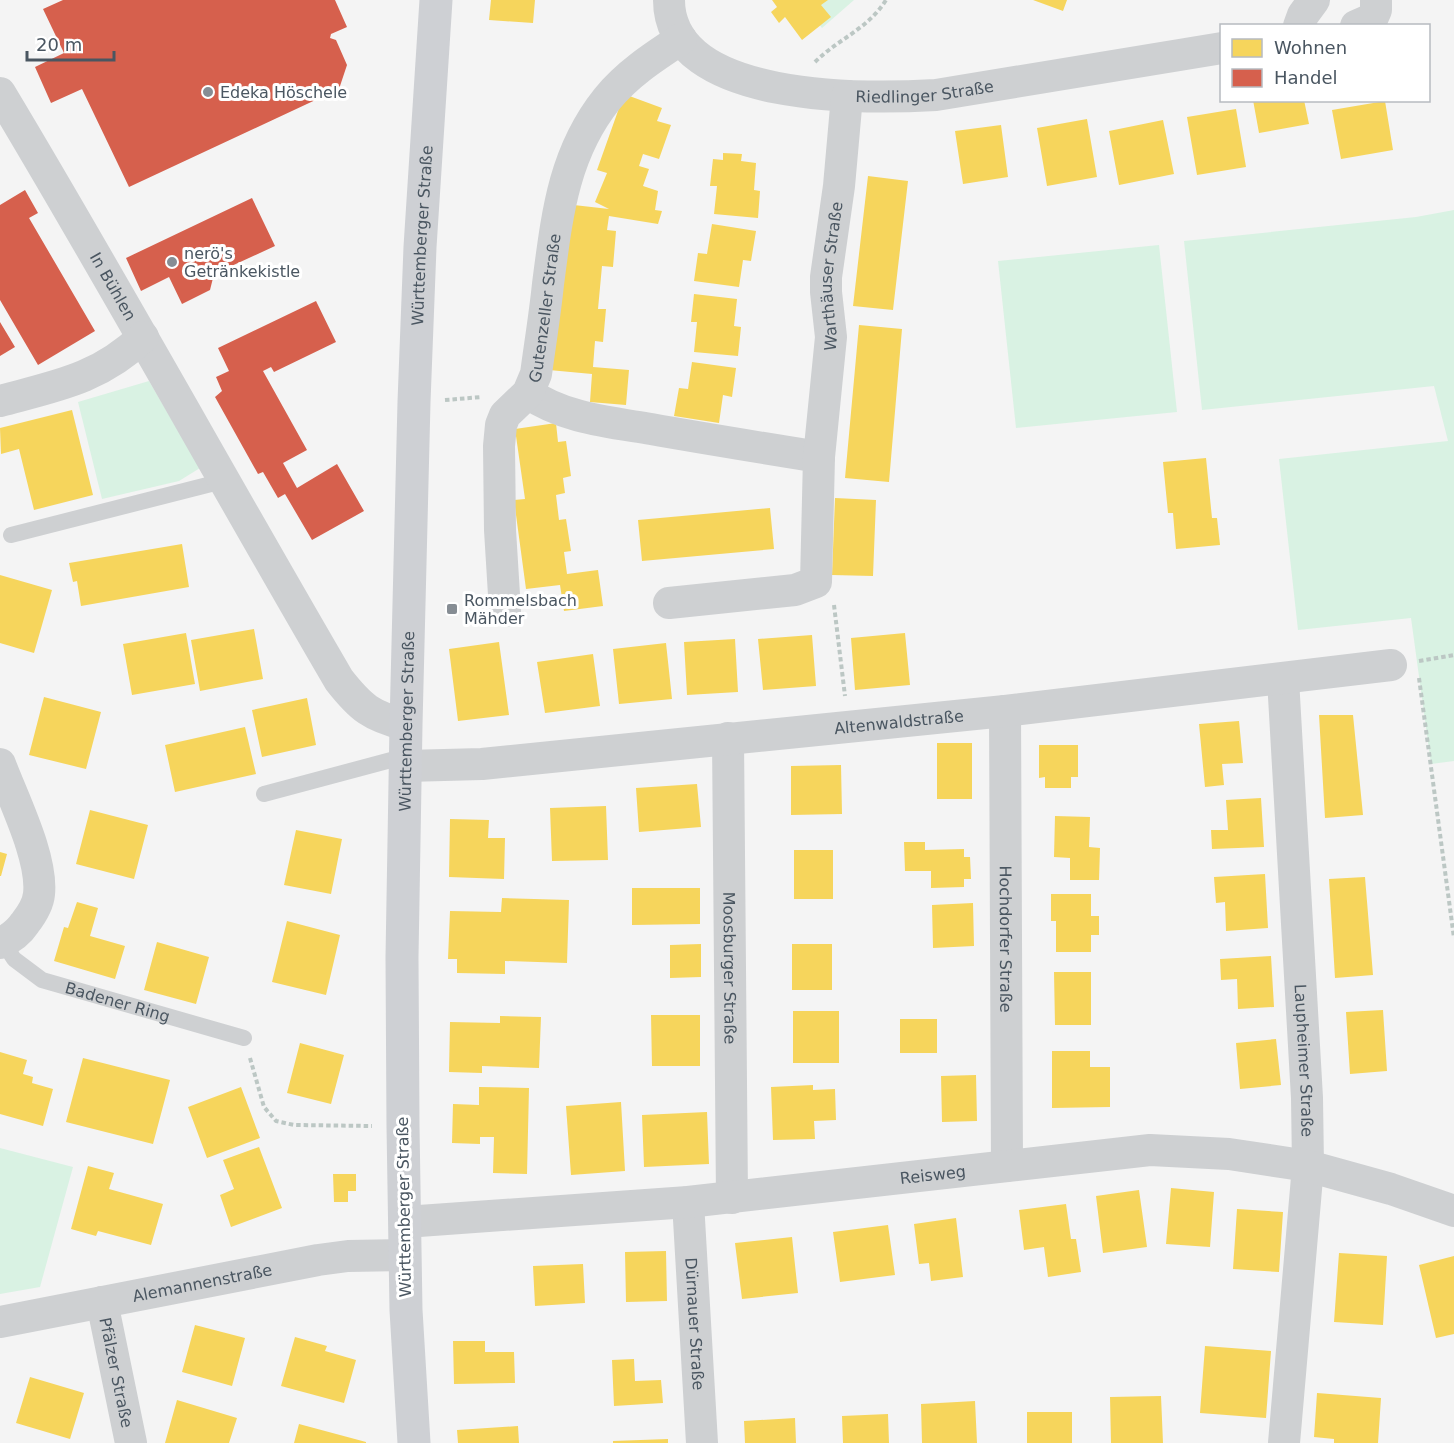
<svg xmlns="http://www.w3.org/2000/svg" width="1454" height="1443" font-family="'DejaVu Sans',sans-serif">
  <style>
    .green { fill: #d9f2e3 }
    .homes { fill: #f6d55c }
    .shops { fill: #d6604d }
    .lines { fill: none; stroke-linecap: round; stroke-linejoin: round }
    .path { stroke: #bcc7c4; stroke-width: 4; stroke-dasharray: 4.5 3; stroke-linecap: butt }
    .lane { stroke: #ced0d2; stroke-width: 16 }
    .street { stroke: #ced0d2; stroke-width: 32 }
    .secondary { stroke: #ced0d4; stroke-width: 33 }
    .poi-dot { fill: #868d94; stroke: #fff; stroke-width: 2 }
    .labels { text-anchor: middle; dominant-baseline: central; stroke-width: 6; stroke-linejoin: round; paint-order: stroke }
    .street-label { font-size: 16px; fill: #4a5661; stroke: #fff }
    .poi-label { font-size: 16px; fill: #4a5661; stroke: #fff; text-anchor: start }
  </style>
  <rect width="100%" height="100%" fill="#f4f4f4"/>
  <path class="green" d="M800,0H854L822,28Z
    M1454,210V761L1431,764L1411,618L1298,630L1279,459L1448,441L1434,386L1202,410L1184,241L1416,217Z
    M1159,245L1177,412L1016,428L998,261Z
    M149,381L200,468L179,481L102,499L78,402Z
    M0,1148L73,1167L40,1287L0,1294Z"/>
  <path class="homes" d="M491,0H535L533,23L489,20Z
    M772,0H828L821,5L831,17L802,40L785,17L779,23L771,12L777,7Z
    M1033,0H1067L1063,11Z
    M624,94L662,108L657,121L671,125L659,159L643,154L639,166L649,169L643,186L658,191L655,210L662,211L658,224L609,216L607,230L616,231L613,267L602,266L598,309H606L603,342L595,341L593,367L629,370L626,405L590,402L592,374L549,370L565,204L609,209L595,202L607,173L597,170Z
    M1253,100H1304L1309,124L1259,133Z
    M1385,101L1393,150L1341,159L1332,110Z
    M1236,109L1246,167L1197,175L1187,117Z
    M1087,119L1097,177L1047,186L1037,128Z
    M1163,120L1174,174L1119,185L1109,131Z
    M1001,125L1008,177L963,184L955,131Z
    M723,153L742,154L741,161L756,163L754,190L760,191L758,218L714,214L717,186H710L713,159L723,160Z
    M868,176L908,181L893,310L853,306Z
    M712,224L756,231L751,261L743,260L739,287L694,281L698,253L707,254Z
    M694,294L737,299L734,326L741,327L738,356L694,352L697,322H691Z
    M859,325L902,329L889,482L845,478Z
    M692,362L736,368L732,397L723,395L719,423L674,416L679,388L688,389Z
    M72,410L93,495L34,510L19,449L1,454L0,428Z
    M556,423L558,442L566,441L571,476L563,478L565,493L556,495L559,520L566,519L571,551L564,552L567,574L598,570L603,606L564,611L560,585L526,589L514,500L525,499L515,429Z
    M1206,458L1212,518H1217L1220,545L1176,549L1173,513H1168L1163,462Z
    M835,498L876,500L873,576L832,575Z
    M770,508L774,549L642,561L638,520Z
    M182,544L189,587L81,606L77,581L73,582L69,563Z
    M0,575L52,590L34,653L0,643Z
    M254,629L263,679L200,691L191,640Z
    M186,633L195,684L132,695L123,644Z
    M905,633L910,685L855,690L851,638Z
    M812,635L816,686L763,690L758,639Z
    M735,639L738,692L687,695L684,642Z
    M499,642L509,715L458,721L449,649Z
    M666,643L672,699L619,704L613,649Z
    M593,654L600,706L545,713L537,662Z
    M44,697L101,712L86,769L29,755Z
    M307,698L316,745L262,757L252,710Z
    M1319,715H1353L1363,815L1325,818Z
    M1239,721L1243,763L1222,764L1224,785L1205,787L1199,724Z
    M245,727L256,774L175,792L165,745Z
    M937,743H972V799H937Z
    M1039,745H1078V777H1071V788H1045V777L1039,778Z
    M841,765L842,814L791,815V766Z
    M697,784L701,827L639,832L636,788Z
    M1261,798L1264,847L1212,849L1211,830H1228L1226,800Z
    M606,806L608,860L552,861L550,808Z
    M90,810L148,825L134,879L76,864Z
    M1055,816L1090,817L1089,847L1100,848L1099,880H1070V858L1054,857Z
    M450,819L489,820L488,838H505L504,879L449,877Z
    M296,830L342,839L331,894L284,885Z
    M904,842H925V850L964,849V857H970L971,879H964V887L931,888V871H905Z
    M794,850H833V899H794Z
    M0,852L7,854L1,876H0Z
    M1265,874L1268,928L1226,931L1225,902L1216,903L1214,877Z
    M1365,877L1373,975L1335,978L1329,879Z
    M632,888H700V924L632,925Z
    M1051,894H1091V916H1099V935H1091V952H1056V921H1051Z
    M502,898L569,900L567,963L505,961V974L457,973V959H448L450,911L501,912Z
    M77,902L98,908L90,936L125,946L115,979L54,961L64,927L68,928Z
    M973,903L974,946L933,948L932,905Z
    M287,921L340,935L326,995L272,982Z
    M157,942L209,957L196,1004L144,990Z
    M701,944V977L670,978V945Z
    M792,944H832V990H792Z
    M1271,956L1274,1007L1238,1009L1237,979L1221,980L1220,959Z
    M1054,972H1091V1025H1055Z
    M1383,1010L1387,1071L1350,1074L1346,1012Z
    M793,1011H839V1063H793Z
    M651,1015H700V1066H652Z
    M500,1016L541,1017L539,1068L482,1066V1073L449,1072L450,1022L500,1023Z
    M900,1019H937V1053H900Z
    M1276,1039L1281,1085L1240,1089L1236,1043Z
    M300,1043L344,1055L331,1104L287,1093Z
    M1052,1051H1090V1067H1110V1107L1052,1108Z
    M0,1052L27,1060L23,1074L33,1077L32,1083L53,1089L43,1126L0,1114Z
    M83,1058L170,1080L153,1144L66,1122Z
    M976,1075L977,1121L942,1122L941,1076Z
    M813,1085V1090L835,1089L836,1120L814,1121L815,1139L773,1140L771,1087Z
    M241,1087L260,1138L207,1158L188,1107Z
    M479,1087L529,1088L527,1174L493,1173L494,1137H480V1144L452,1143L453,1104L479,1105Z
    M621,1102L625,1171L571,1175L566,1106Z
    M707,1112L709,1164L644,1167L642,1115Z
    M259,1147L282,1208L231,1227L220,1195L234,1189L223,1160Z
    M88,1166L114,1173L109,1189L163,1204L151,1245L98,1231L96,1236L71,1229Z
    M333,1174H356V1191H348V1202H334Z
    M1171,1188L1214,1192L1210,1247L1166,1244Z
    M1139,1190L1147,1247L1103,1253L1096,1196Z
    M1066,1204L1071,1239H1076L1081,1272L1048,1277L1044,1247L1024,1250L1019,1210Z
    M1237,1209L1283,1212L1279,1272L1233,1269Z
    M956,1218L963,1277L931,1281L929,1263L919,1264L914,1224Z
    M888,1225L895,1275L840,1282L833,1232Z
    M792,1237L798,1293L742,1299L735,1243Z
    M666,1251L667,1301L626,1302L625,1252Z
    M1339,1253L1387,1256L1383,1325L1334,1322Z
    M1454,1256V1334L1436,1338L1419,1265Z
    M583,1264L585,1303L535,1306L533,1266Z
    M195,1325L245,1338L232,1386L182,1372Z
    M295,1337L327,1346L325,1351L356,1360L344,1403L281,1386Z
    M453,1341H485V1352H514L515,1383L454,1384Z
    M1205,1346L1271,1351L1266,1418L1200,1413Z
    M634,1359L635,1381L661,1380L663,1403L614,1406L612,1360Z
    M30,1377L84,1393L70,1439L16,1423Z
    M1317,1393L1381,1398L1378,1443H1334V1439L1314,1437Z
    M1161,1396L1163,1443H1111L1110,1397Z
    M177,1400L237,1418L229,1443H165Z
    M975,1401L977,1443H922L921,1404Z
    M1027,1412H1072V1443H1027Z
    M888,1414L889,1443H843L842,1416Z
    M795,1418L796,1443H745L744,1421Z
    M299,1424L366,1442V1443H294Z
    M518,1426L519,1443H458L457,1430Z
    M668,1439V1443H613V1441Z"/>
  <path class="shops" d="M63,0H335L347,27L331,34L330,38L336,40L347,65L339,89L129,187L82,89L51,103L35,67L64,53L43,9Z
    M25,190L38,213L29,218L95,331L38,365L0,300V205Z
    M252,198L275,246L214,274L210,290L182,304L169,277L141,291L126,258Z
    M316,301L336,342L274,372L271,367L263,371L307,450L283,463L297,488L337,464L364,511L312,540L285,494L278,498L263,472L258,474L215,397L222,391L216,377L229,371L218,348Z
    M0,322L15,347L0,356Z"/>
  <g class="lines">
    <path class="path" d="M815,62C838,39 868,29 886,0
      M445,400L482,397
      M834,605L845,696
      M1419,661L1454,655
      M1419,678L1454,938
      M250,1058L264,1107L276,1121L294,1125L372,1126"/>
    <g class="lane">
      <path d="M11,535L223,481"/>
      <path d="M264,794L406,756"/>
      <path id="s1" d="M3,942L14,959L42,980L244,1038"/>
    </g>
    <g class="street">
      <path id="s2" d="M669,0C669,103 866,99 936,95L1222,48"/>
      <path d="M1299,26L1303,15L1314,0"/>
      <path d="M1356,26L1372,19L1376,10V0"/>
      <path id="s3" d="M0,93C116,286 225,485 339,680C361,708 371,716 406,725"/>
      <path d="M528,393C563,418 609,422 651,429C707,439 763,448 819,457"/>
      <path d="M0,401C56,386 99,379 143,337"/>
      <path id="s4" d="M669,603L795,590L816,582L819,457L831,337L826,292V277L839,186L847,96"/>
      <path id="s5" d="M505,611L500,530L499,446L501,425L505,415L528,393L536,374C540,344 545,314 548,284C557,216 563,154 607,99C627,74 655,56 681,39"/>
      <path id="s6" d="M1283,679L1307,1098L1308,1166L1284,1443"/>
      <path id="s7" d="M1005,711L1007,1166"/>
      <path id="s8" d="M728,738L732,1198"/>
      <path d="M0,764C13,799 43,858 39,894C38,905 32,914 25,923C19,932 10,939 0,943"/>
      <path id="s9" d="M406,766L482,764L1005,711L1391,665"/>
      <path id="s10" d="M688,1202L702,1443"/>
      <path id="s11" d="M405,1222L688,1202L1150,1150L1229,1154L1308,1166L1391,1189L1454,1211"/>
      <path id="s12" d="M102,1302L131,1443"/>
      <path id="s13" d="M0,1322L318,1260L348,1256L405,1255"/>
    </g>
    <path class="secondary" id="s14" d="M414,1443L406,1310L403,1126L402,957L406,725L414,402L420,247L436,0"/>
  </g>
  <g class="poi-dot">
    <circle cx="208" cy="92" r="6"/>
    <circle cx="172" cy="262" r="6"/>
    <rect x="446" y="603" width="12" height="12" rx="3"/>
  </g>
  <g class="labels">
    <g class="street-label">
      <text stroke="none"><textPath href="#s2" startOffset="300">Riedlinger Straße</textPath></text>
      <text stroke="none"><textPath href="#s14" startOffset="1208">Württemberger Straße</textPath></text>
      <text stroke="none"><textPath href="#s4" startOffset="456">Warthäuser Straße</textPath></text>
      <text stroke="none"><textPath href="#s3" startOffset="224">In Bühlen</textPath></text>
      <text stroke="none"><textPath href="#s5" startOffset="316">Gutenzeller Straße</textPath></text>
      <text stroke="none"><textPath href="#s14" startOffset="722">Württemberger Straße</textPath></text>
      <text stroke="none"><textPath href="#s9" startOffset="495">Altenwaldstraße</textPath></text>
      <text stroke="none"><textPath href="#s7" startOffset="228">Hochdorfer Straße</textPath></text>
      <text stroke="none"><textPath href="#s8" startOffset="230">Moosburger Straße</textPath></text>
      <text stroke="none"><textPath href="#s1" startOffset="134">Badener Ring</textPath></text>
      <text stroke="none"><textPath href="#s6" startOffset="382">Laupheimer Straße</textPath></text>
      <text stroke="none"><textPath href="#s11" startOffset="530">Reisweg</textPath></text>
      <text transform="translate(404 1207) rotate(-91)">Württemberger Straße</text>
      <text stroke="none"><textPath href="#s13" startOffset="206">Alemannenstraße</textPath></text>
      <text stroke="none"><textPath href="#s10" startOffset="122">Dürnauer Straße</textPath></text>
      <text stroke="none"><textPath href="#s12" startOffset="72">Pfälzer Straße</textPath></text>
    </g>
    <g class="poi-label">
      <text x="220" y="92">Edeka Höschele</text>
      <text x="184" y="253">nerö's<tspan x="184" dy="18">Getränkekistle</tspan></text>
      <text x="464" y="600">Rommelsbach<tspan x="464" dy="18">Mähder</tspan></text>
    </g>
  </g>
  <rect x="1220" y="24" width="210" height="78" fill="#ffffff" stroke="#b7bbc0" stroke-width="1.5"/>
  <rect x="1232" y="39" width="30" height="18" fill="#f6d55c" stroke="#b7bbc0" stroke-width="1.5"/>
  <text x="1274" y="54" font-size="18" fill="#4a5661">Wohnen</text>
  <rect x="1232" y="69" width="30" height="18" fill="#d6604d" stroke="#b7bbc0" stroke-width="1.5"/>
  <text x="1274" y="84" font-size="18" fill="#4a5661">Handel</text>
  <path d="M27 51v9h87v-9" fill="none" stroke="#4a5661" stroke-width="3"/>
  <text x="36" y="51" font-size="18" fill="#4a5661" stroke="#ffffff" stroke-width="4.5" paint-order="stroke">20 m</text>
</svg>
